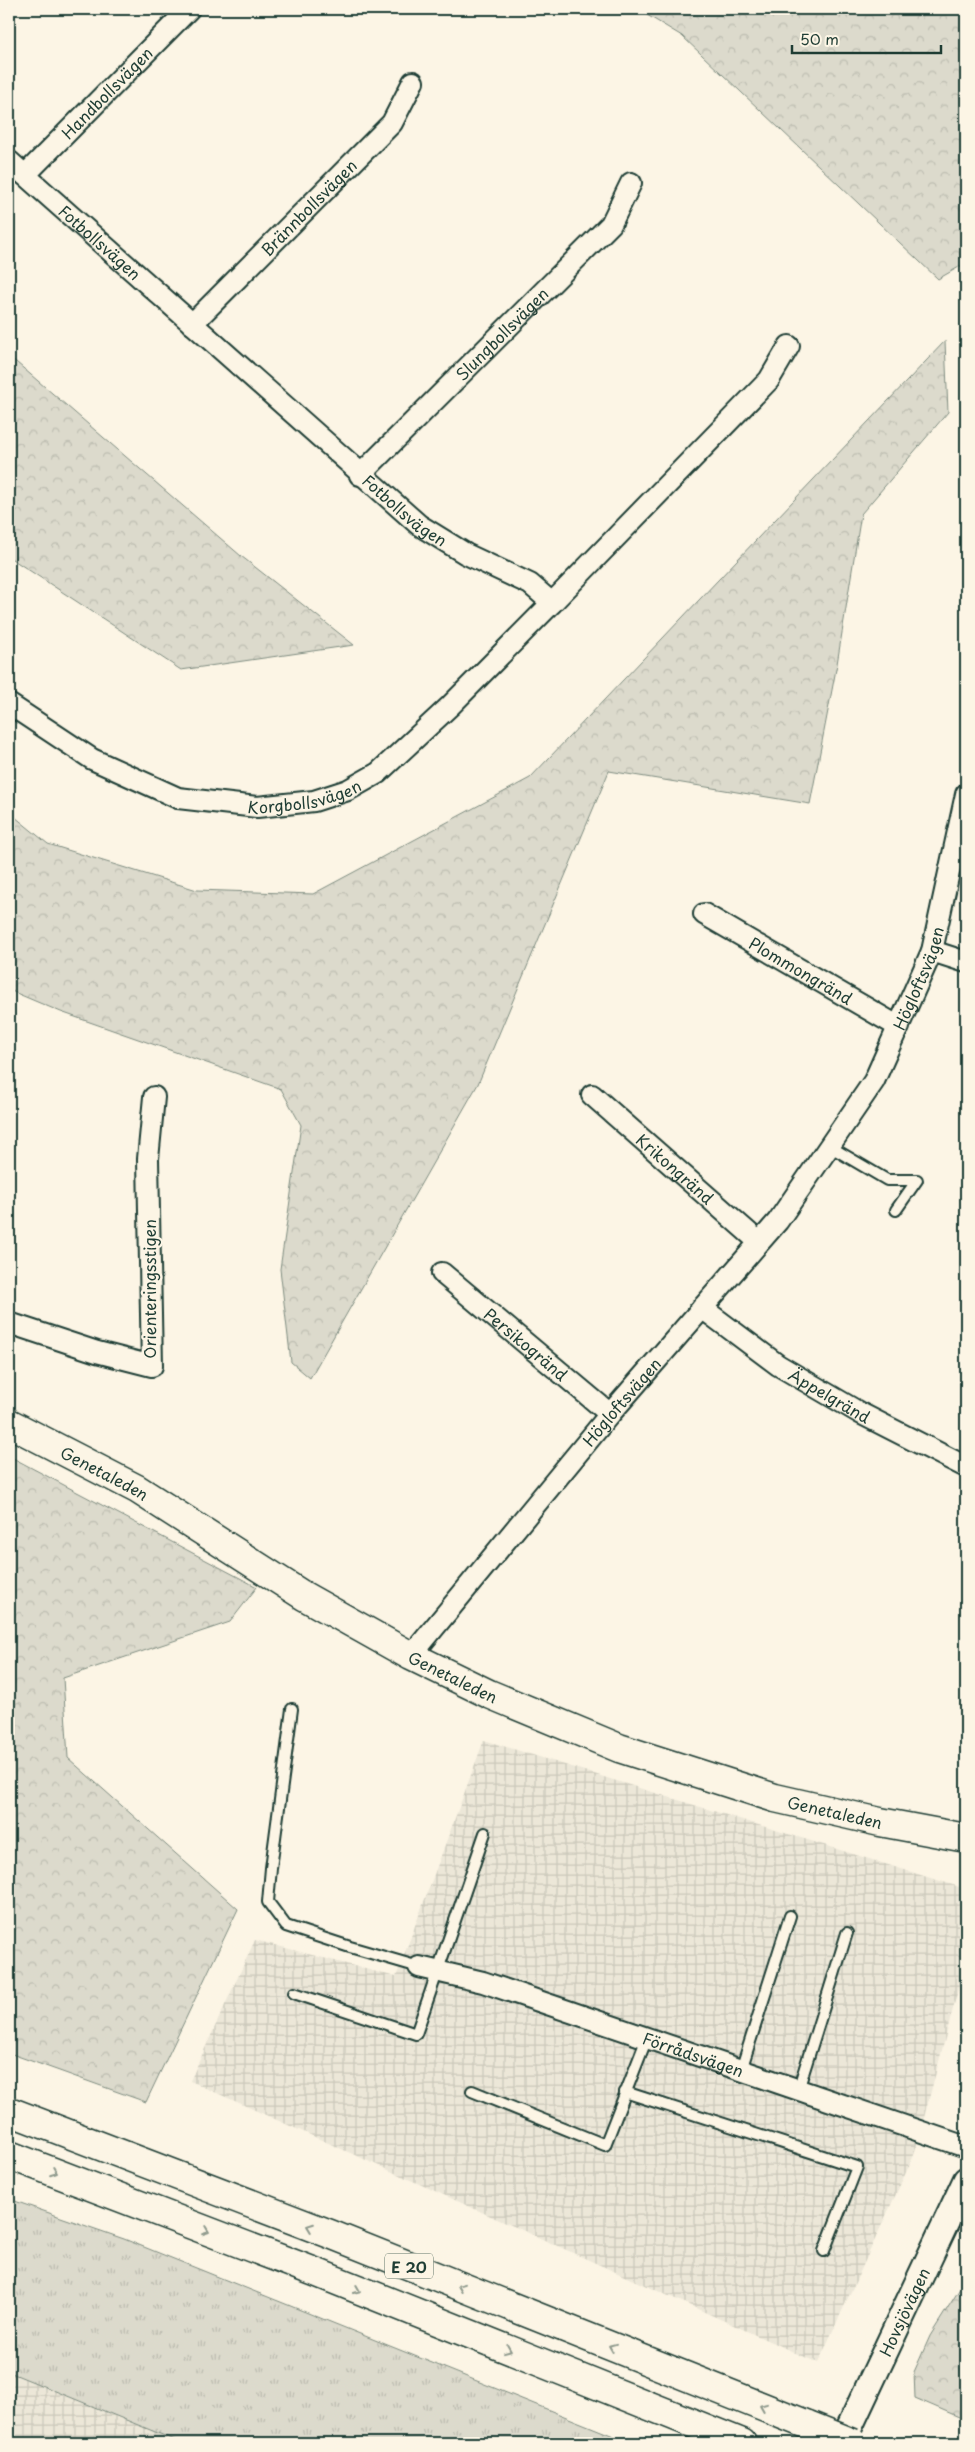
<svg xmlns="http://www.w3.org/2000/svg" width="975" height="2452" font-family="'Playpen Sans',sans-serif">
  <style>
    .industrial { fill: url(#industrial-grid) }
    .grass { fill: url(#grass-tufts); stroke: #7e8c80 }
    .forest { fill: url(#forest-crowns); stroke: #7e8c80 }
    .lines { fill: none; stroke-linecap: round; stroke-linejoin: round }
    .service-casing { stroke: #1f3d34; stroke-width: 14 }
    .minor-casing { stroke: #1f3d34; stroke-width: 24 }
    .tertiary-casing { stroke: #1f3d34; stroke-width: 29 }
    .secondary-casing { stroke: #1f3d34; stroke-width: 31 }
    .motorway-casing { stroke: #1f3d34; stroke-width: 31 }
    .service { stroke: #fcf5e5; stroke-width: 10 }
    .minor { stroke: #fcf5e5; stroke-width: 20 }
    .tertiary { stroke: #fcf5e5; stroke-width: 25 }
    .secondary { stroke: #fcf5e5; stroke-width: 28 }
    .motorway { stroke: #fcf5e5; stroke-width: 28 }
    .motorway-bridge-casing { stroke: #1f3d34; stroke-width: 31; stroke-linecap: butt }
    .motorway-bridge { stroke: #fcf5e5; stroke-width: 28 }
    .oneway { stroke: #8e998c }
    .labels { text-anchor: middle; dominant-baseline: central; stroke-width: 4.5; stroke-linejoin: round; paint-order: stroke }
    .shield { fill: #fcf5e5; stroke: #617469; stroke-width: 1 }
    .shield-label { font-size: 15px; font-weight: bold; fill: #1f3d34 }
    .street-label { font-size: 16px; fill: #1f3d34; stroke: #fcf5e5 }
  </style>
  <defs>
    <pattern id="industrial-grid" width="8" height="8" patternUnits="userSpaceOnUse" patternTransform="scale(1.25)"><rect width="8" height="8" fill="#ece7d8"/><path d="M0 4h8M4 0v8" fill="none" stroke="#cac7ba"/></pattern>
    <pattern id="grass-tufts" width="24" height="20" patternUnits="userSpaceOnUse" patternTransform="scale(1.25)"><rect width="24" height="20" fill="#dcdacc"/><path d="M3 7l-1-3M5 7V3M7 7l1-3M15 17l-1-3M17 17v-4M19 17l1-3" fill="none" stroke="#bcbcb0"/></pattern>
    <pattern id="forest-crowns" width="20" height="18" patternUnits="userSpaceOnUse" patternTransform="scale(1.25)"><rect width="20" height="18" fill="#dcdacc"/><path d="M2 6a3 3 0 1 1 6 0M12 15a3 3 0 1 1 6 0" fill="none" stroke="#bcbcb0"/></pattern>
  </defs>
  <rect width="100%" height="100%" fill="#fcf5e5"/>
  <filter id="ink" filterUnits="userSpaceOnUse"><feTurbulence type="fractalNoise" baseFrequency=".02" numOctaves="2"/><feDisplacementMap in="SourceGraphic" scale="10" xChannelSelector="R" yChannelSelector="G"/><feConvolveMatrix kernelMatrix="1 2 1 2 8 2 1 2 1" color-interpolation-filters="sRGB"/></filter>
  <g filter="url(#ink)">
    <path class="industrial" d="M484,1740L966,1889V1960L914,2155L818,2363L190,2081L255,1940L396,1977Z
      M9,2372L182,2443H9Z"/>
    <path class="grass" d="M9,2199L124,2239L631,2443H182L9,2372Z"/>
    <path class="forest" d="M637,9H966V263L938,279L682,36Z
      M945,341L948,412L861,514L837,664L810,804L609,771L478,1084L310,1378L291,1362L280,1269L301,1125L281,1089L61,1012L9,990V812L48,844L197,890L313,894L530,778Z
      M9,356L241,556L354,645L181,670L9,557Z
      M9,1456L257,1587L230,1622L63,1678L68,1758L238,1909L146,2102L9,2053Z
      M966,2279V2420L915,2398L914,2372L930,2336Z"/>
    <g class="lines">
      <g class="service-casing">
        <path id="service" d="M829,1146L887,1180H917L896,1210
          M292,1709L271,1868L268,1902L286,1926L350,1947L419,1967
          M294,1993L416,2034L485,1833
          M741,2070L790,1916
          M798,2090L847,1933
          M472,2091L605,2145L647,2038
          M625,2092L857,2167L824,2251"/>
      </g>
      <g class="minor-casing">
        <g id="minor">
          <path id="s1" d="M9,161L419,525L466,554L530,584L552,603L769,380L789,346"/>
          <path id="s2" d="M25,175L189,9"/>
          <path id="s3" d="M192,324L392,123L413,82"/>
          <path id="s4" d="M360,475L611,224L631,183"/>
          <path id="s5" d="M9,704L92,759L178,798L257,807L314,801L348,790L378,773L450,706L552,603"/>
          <path id="s6" d="M704,914L899,1027"/>
          <path d="M932,951L966,962"/>
          <path id="s7" d="M592,1095L759,1242"/>
          <path id="s8" d="M442,1273L610,1414"/>
          <path id="s9" d="M702,1308L778,1365L860,1413L966,1467"/>
          <path d="M9,1323L97,1352L152,1366L148,1159L154,1097"/>
          <path id="s10" d="M411,1656L610,1414L778,1221L874,1081L932,951L966,794"/>
          <path id="s11" d="M419,1967L483,1982L966,2147"/>
        </g>
      </g>
      <g class="tertiary-casing">
        <g id="tertiary">
          <path id="s12" d="M842,2443L966,2180"/>
        </g>
      </g>
      <g class="secondary-casing">
        <g id="secondary">
          <path id="s13" d="M9,1423L137,1489L304,1596L411,1656L489,1694L619,1748L775,1798L880,1822L966,1838"/>
        </g>
      </g>
      <g class="motorway-casing">
        <path id="motorway" d="M9,2111L330,2234L808,2425
          M9,2155L315,2272L742,2443"/>
      </g>
      <use href="#service" class="service"/>
      <use href="#minor" class="minor"/>
      <use href="#tertiary" class="tertiary"/>
      <use href="#secondary" class="secondary"/>
      <use href="#motorway" class="motorway"/>
      <g class="motorway-bridge-casing">
        <path id="motorway-bridge" d="M808,2425L853,2443"/>
      </g>
      <use href="#motorway-bridge" class="motorway-bridge"/>
    </g>
    <defs><path id="oneway-chevron" d="M-2-3.5L2.5 0L-2 3.5" fill="none" stroke-width="1.6" stroke-linecap="round" stroke-linejoin="round" transform="scale(1.25)"/></defs>
    <g class="oneway">
      <use href="#oneway-chevron" transform="translate(54 2172) rotate(21)"/>
      <use href="#oneway-chevron" transform="translate(310 2227) rotate(-159)"/>
      <use href="#oneway-chevron" transform="translate(206 2231) rotate(21)"/>
      <use href="#oneway-chevron" transform="translate(461 2287) rotate(-158)"/>
      <use href="#oneway-chevron" transform="translate(357 2290) rotate(22)"/>
      <use href="#oneway-chevron" transform="translate(612 2347) rotate(-158)"/>
      <use href="#oneway-chevron" transform="translate(508 2350) rotate(22)"/>
      <use href="#oneway-chevron" transform="translate(763 2407) rotate(-158)"/>
    </g>
  </g>
  <g class="labels">
    <rect class="shield" x="385" y="2253.5" width="48" height="25" rx="4"/>
    <g class="shield-label">
      <text x="409" y="2266">E 20</text>
    </g>
    <g class="street-label">
      <text stroke="none"><textPath href="#s2" startOffset="116">Handbollsvägen</textPath></text>
      <text stroke="none"><textPath href="#s3" startOffset="165">Brännbollsvägen</textPath></text>
      <text stroke="none"><textPath href="#s1" startOffset="122">Fotbollsvägen</textPath></text>
      <text stroke="none"><textPath href="#s4" startOffset="200">Slungbollsvägen</textPath></text>
      <text stroke="none"><textPath href="#s1" startOffset="528">Fotbollsvägen</textPath></text>
      <text stroke="none"><textPath href="#s5" startOffset="322">Korgbollsvägen</textPath></text>
      <text stroke="none"><textPath href="#s6" startOffset="112">Plommongränd</textPath></text>
      <text stroke="none"><textPath href="#s10" startOffset="851">Högloftsvägen</textPath></text>
      <text stroke="none"><textPath href="#s7" startOffset="111">Krikongränd</textPath></text>
      <text transform="translate(149 1289) rotate(-90)">Orienteringsstigen</text>
      <text stroke="none"><textPath href="#s8" startOffset="110">Persikogränd</textPath></text>
      <text stroke="none"><textPath href="#s9" startOffset="155">Äppelgränd</textPath></text>
      <text stroke="none"><textPath href="#s10" startOffset="330">Högloftsvägen</textPath></text>
      <text stroke="none"><textPath href="#s13" startOffset="108">Genetaleden</textPath></text>
      <text stroke="none"><textPath href="#s13" startOffset="512">Genetaleden</textPath></text>
      <text stroke="none"><textPath href="#s13" startOffset="918">Genetaleden</textPath></text>
      <text stroke="none"><textPath href="#s11" startOffset="288">Förrådsvägen</textPath></text>
      <text stroke="none"><textPath href="#s12" startOffset="145">Hovsjövägen</textPath></text>
    </g>
  </g>
  <rect width="975" height="2452" fill="none" stroke="#fcf5e5" stroke-width="30"/>
  <rect x="15" y="15" width="945" height="2422" fill="none" stroke="#1f3d34" stroke-width="2" filter="url(#ink)"/>
  <path d="M792 45v8h149v-8" fill="none" stroke="#1f3d34" stroke-width="2.5"/>
  <text x="800" y="45" font-size="15" fill="#1f3d34" stroke="#fcf5e5" stroke-width="4" paint-order="stroke">50 m</text>
</svg>
